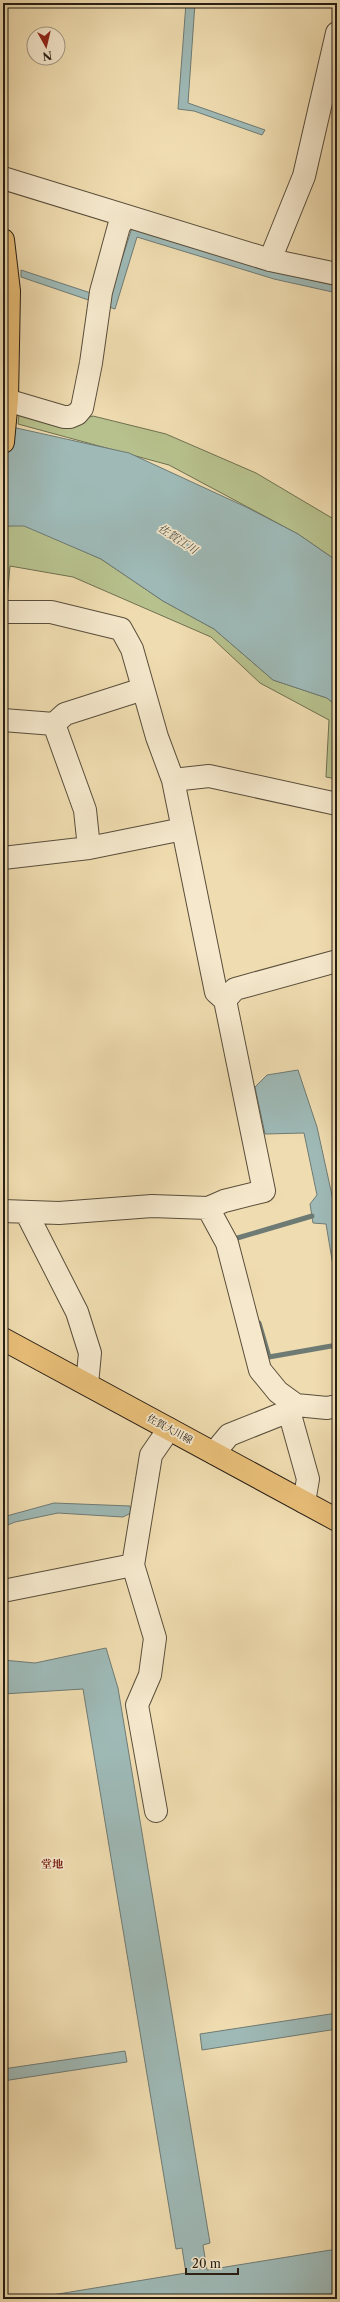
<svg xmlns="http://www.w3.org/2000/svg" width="340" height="2302" font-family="'Libre Caslon Text','Noto Serif JP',serif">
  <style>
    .green { fill: #b7c18d; stroke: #6f7050 }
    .water { fill: #9eb9b6; stroke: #6e7b75 }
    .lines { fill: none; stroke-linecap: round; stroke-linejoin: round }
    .stream { stroke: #6e7b75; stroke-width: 5 }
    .minor-casing { stroke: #594e3b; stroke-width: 24 }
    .major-casing { stroke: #271e14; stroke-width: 24 }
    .minor { stroke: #f5e8cc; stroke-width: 22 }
    .major { stroke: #e8be78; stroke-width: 22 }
    .labels { text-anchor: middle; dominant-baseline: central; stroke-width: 3.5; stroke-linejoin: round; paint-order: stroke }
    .street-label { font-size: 10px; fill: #271e14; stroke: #f5e8cc }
    .water-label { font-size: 11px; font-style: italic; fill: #4b4c45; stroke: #f5e8cc }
    .neighbourhood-label { font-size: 11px; font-weight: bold; fill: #7a1f14; stroke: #f5e8cc }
  </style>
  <rect width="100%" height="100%" fill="#efdcb0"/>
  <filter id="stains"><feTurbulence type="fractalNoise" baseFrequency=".005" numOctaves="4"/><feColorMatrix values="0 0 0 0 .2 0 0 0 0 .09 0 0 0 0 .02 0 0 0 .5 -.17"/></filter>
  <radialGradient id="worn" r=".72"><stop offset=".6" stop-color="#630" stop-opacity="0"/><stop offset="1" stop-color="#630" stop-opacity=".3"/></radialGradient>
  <path class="green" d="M19,414L70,423L93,416L166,434L256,473L337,521V561L298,534L169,465L18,424Z
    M24,525L101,559L163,601L214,629L273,680L327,698L337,706V779L326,777L329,720L260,683L211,637L73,577L10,566L7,601L3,600V526Z"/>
  <path class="water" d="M186,3H195L188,103L265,130L262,135L194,111L178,109Z
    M132,228L277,272L337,286V293L274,279L137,237L115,309L21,277V270L109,299Z
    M3,425L129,453L246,507L298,534L337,561V706L327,698L273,680L214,629L163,601L101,559L24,526H3Z
    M298,1070L317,1127L337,1218V1289L326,1224L313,1223L310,1204L317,1195L304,1133L265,1134L255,1087L267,1075Z
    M54,1503L130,1506L131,1513L123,1517L58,1513L15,1522L3,1527V1517Z
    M106,1648L118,1688L210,2243L203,2245L207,2270L337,2249V2293L300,2299H46V2296L186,2273L182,2248L176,2249L83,1689L3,1694V1660L35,1663Z
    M337,2013V2029L202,2050L200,2034Z
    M125,2051L127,2062L3,2081V2069Z"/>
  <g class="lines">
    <path class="stream" d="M235,1242L234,1239L312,1216
      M259,1323L269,1357L337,1345"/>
    <g class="minor-casing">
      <path id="minor" d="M3,178L270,260L337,274
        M270,260L304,176L337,33
        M3,399L64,417H70L77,414L82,408L91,363L101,292L119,226L126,216
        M3,612H51L121,629L132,649L157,737L173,780L216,992L225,1000L264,1191L224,1201L208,1208L152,1206L59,1213L3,1211
        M3,720L54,724L65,714L143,689
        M54,724L85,810L89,848
        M173,780L209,776L337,804
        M3,858L89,848L183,829
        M225,1000L235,989L337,961
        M208,1208L227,1243L260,1370L278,1392L296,1405L327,1408L337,1406
        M26,1212L77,1312L90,1353L87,1384
        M296,1405L289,1411L308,1479L304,1502
        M214,1453L229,1435L289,1411
        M133,1565L155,1638L150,1675L137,1705L156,1811
        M3,1591L133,1565L151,1455L169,1429"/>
    </g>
    <g class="major-casing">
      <path id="major" d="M3,240L9,291L7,399L3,442
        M3,1339L337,1520"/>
    </g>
    <use href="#minor" class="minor"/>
    <use href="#major" class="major"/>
  </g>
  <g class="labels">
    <g class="street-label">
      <text transform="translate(170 1429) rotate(28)">佐賀大川線</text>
    </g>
    <g class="water-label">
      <text transform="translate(178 539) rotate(33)">佐賀江川</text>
    </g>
    <g class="neighbourhood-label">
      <text x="52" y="1864">堂地</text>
    </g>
  </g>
  <rect width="340" height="2302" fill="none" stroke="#efdcb0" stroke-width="16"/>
  <rect x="4" y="4" width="332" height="2294" fill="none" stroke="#271e14" stroke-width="2"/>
  <rect x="8" y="8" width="324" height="2286" fill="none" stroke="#271e14"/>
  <g transform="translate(46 46) rotate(172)"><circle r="19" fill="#f5e8cc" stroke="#a39782"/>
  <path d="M0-3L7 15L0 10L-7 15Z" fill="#8f2418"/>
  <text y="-6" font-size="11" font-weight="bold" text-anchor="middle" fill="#271e14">N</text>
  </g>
  <path d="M186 2268v6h52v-6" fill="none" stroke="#271e14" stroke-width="2"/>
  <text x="192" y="2268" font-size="12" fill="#271e14" stroke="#f5e8cc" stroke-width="3" paint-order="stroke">20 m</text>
  <rect width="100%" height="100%" filter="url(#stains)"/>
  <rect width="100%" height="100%" fill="url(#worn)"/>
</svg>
